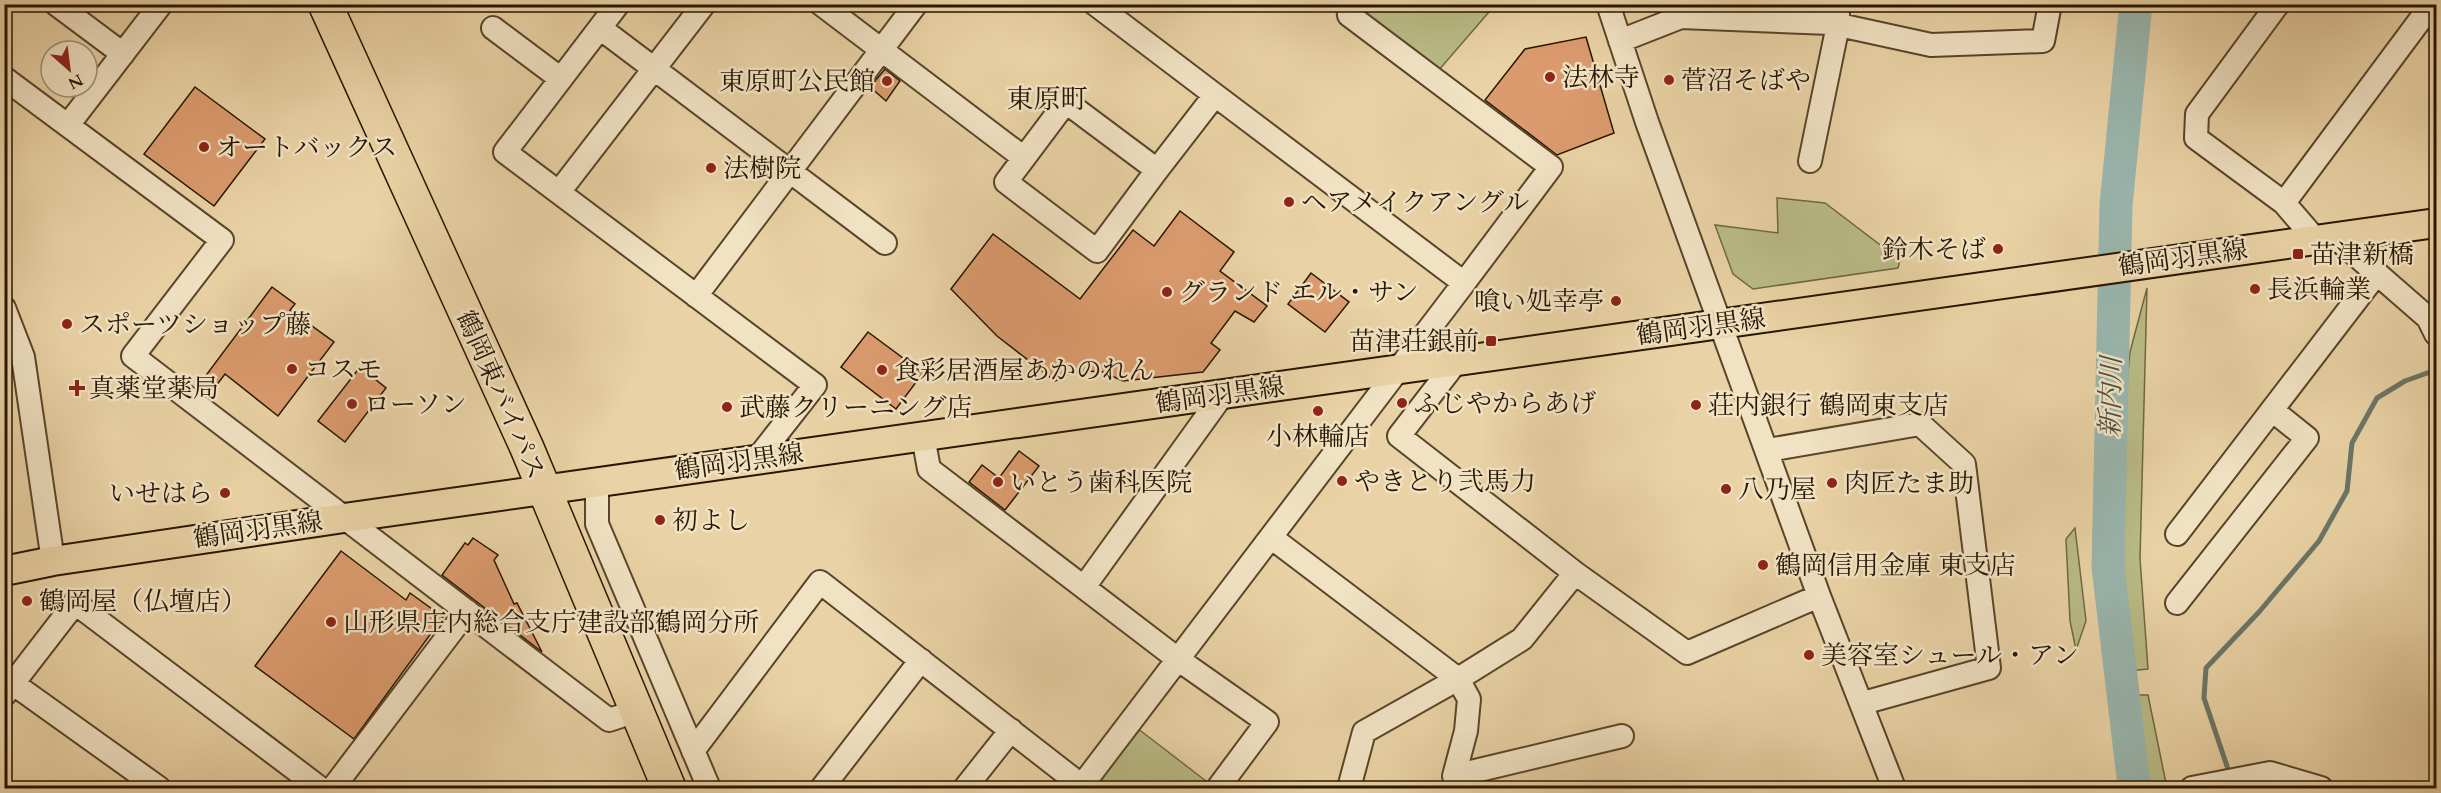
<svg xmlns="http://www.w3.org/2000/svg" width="2441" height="793" font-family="Cardo,'Noto Serif JP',serif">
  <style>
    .green { fill: #b9bb85; stroke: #706842; stroke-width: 1.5 }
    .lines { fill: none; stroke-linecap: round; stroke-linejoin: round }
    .stream { stroke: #6b7668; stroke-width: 5 }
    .river { stroke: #99b6ae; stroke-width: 33 }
    .building { fill: #db9b6e; stroke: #271600; stroke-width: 1.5 }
    .minor-casing { stroke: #584529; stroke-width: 26 }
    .major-casing { stroke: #271600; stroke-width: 32 }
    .highway-casing { stroke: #271600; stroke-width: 36 }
    .minor { stroke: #f1e2c4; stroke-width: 22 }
    .major { stroke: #e9d2a5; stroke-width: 28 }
    .highway { stroke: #e9d2a5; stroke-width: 33 }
    .poi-dot { fill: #8f2418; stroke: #f1e2c4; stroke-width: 2 }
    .labels { text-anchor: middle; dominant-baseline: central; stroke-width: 5; stroke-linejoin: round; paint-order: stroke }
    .poi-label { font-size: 26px; fill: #271600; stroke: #f1e2c4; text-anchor: start }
    .street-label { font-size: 26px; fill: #271600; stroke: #f1e2c4 }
    .neighbourhood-label { font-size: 27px; fill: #271600; stroke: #f1e2c4 }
    .water-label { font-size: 27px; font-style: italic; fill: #4f4e3d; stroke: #f1e2c4 }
  </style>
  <rect width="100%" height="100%" fill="#e9d2a5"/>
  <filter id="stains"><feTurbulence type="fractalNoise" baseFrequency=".00333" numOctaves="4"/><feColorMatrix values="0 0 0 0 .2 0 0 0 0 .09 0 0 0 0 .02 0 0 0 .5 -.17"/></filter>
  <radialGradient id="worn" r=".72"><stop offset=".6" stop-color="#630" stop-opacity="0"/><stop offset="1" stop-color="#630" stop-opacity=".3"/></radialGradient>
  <path class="green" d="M1355,5H1488L1489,12L1438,71L1355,9Z
    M1777,198L1825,203L1900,260L1898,268L1753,289L1733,274L1715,225L1778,233Z
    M2147,288L2140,559L2148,669L2129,671L2115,559L2118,471L2130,352Z
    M2075,528L2086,621L2076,650L2070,621L2066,539Z
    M2130,695H2148L2167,788H2144L2135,759Z
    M1137,728L1206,781L1200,788H1092Z"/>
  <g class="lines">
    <path class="stream" d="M2230,775L2204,698L2206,668L2259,612L2319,541L2347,491L2352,443L2377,398L2405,381L2430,372L2436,365"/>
    <path class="river" d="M2136,788L2133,777L2108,567L2116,205L2136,4"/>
  </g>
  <path class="building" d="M1586,37L1614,133L1557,155L1485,100L1525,49Z
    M885,69L900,81L886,101L870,87Z
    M195,87L265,139L214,206L144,154Z
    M1180,211L1234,252L1220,271L1267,306L1254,322L1235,311L1211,343L1220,350L1203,372L1123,381L1103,372L1086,371L1069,374L1055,381L997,336L951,289L993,234L1080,299L1133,230L1154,246Z
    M1311,273L1349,302L1325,332L1288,304Z
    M272,287L295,304L290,310L334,342L278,416L225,374L209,395L198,386Z
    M868,332L923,373L896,409L841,367Z
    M360,367L386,388L345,442L318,421Z
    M1019,451L1039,466L1005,510L969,482L982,465L999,478Z
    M473,538L498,555L494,560L514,604L517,603L542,652L442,575L465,543L468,545Z
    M341,551L406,600L410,593L443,617L354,739L255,666Z"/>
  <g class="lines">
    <g class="minor-casing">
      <path id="minor" d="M56,4L123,54
        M618,4L505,152L815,385L757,459
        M821,4L1024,158
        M1095,4L1215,95
        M1348,4L1349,15L1551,167L1464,283
        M1608,4L1647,122L1819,596L1894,788
        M2278,4L2197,114L2196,138L2284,203L2315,239
        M493,28L561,79
        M600,28L885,243
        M1620,41L1681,17L1830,23L1931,45L2043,41L2050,4
        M4,78L222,240L133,356L609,720L636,711
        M68,125L161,4
        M1810,161L1838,25V4
        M559,192L704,4
        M2284,203L2432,4
        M2335,237L2428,318L2436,334
        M696,296L916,4
        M4,308L23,357L53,561
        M1456,362L1399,436L1575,573
        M923,436L929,469L1179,660L1267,722L1218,788
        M1768,450L1920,424L1964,464L1989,668L1863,703
        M597,482V524L709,788
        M2177,534L2377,273
        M1272,538L1458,679L1522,639L1575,573L1687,653L1819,596
        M1084,587L1223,394
        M2177,603L2307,438L2272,410
        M4,677L159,788
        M4,695L75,603L320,788
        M693,751L820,582L1082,786
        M333,788L467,611
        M822,788L921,660
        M965,788L1011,730
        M1080,788L1464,283L1215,95L1157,170L1066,102L1006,182L1097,251L1157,170
        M1349,788L1364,732L1458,679L1469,699L1466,731L1454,776L1622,736
        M2192,788L2270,773L2321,788"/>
    </g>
    <g class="major-casing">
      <path id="major" d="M4,571L53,561L344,518L2436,223"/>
    </g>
    <g class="highway-casing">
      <path id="highway" d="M325,4L527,448L669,788"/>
    </g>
    <use href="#minor" class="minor"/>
    <use href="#major" class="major"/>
    <use href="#highway" class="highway"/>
  </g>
  <g class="poi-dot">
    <circle cx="1550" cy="77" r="6"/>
    <circle cx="1669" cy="80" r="6"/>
    <circle cx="887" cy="81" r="6"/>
    <circle cx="204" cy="147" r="6"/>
    <circle cx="711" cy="168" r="6"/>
    <circle cx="1289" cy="202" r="6"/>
    <circle cx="1998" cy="249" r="6"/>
    <rect x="2292" y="248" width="12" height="12" rx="3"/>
    <circle cx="2255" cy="289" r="6"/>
    <circle cx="1167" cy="292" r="6"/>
    <circle cx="1616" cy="301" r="6"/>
    <circle cx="67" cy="324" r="6"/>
    <rect x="1485" y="335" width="12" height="12" rx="3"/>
    <circle cx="292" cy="369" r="6"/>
    <circle cx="882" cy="370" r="6"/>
    <path d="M74 379h6v6h6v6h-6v6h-6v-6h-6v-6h6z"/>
    <circle cx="1402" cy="403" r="6"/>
    <circle cx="352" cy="404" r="6"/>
    <circle cx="1696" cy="405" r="6"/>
    <circle cx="727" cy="407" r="6"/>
    <circle cx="1318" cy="411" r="6"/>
    <circle cx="1342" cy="481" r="6"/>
    <circle cx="998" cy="482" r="6"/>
    <circle cx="1832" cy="483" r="6"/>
    <circle cx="1726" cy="489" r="6"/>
    <circle cx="225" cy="493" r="6"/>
    <circle cx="660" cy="520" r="6"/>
    <circle cx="1763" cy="565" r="6"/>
    <circle cx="27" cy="601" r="6"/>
    <circle cx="331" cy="622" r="6"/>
    <circle cx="1809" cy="655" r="6"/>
  </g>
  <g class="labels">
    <g class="poi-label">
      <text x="1562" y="77">法林寺</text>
      <text x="1681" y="80">菅沼そばや</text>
      <text x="875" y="81" text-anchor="end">東原町公民館</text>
      <text x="216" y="147">オートバックス</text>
      <text x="723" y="168">法樹院</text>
      <text x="1301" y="202">ヘアメイクアングル</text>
      <text x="1986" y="249" text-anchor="end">鈴木そば</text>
      <text x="2310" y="254">苗津新橋</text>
      <text x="2267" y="289">長浜輪業</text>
      <text x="1179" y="292">グランド エル・サン</text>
      <text x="1604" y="301" text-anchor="end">喰い処幸亭</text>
      <text x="79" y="324">スポーツショップ藤</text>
      <text x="1479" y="341" text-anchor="end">苗津荘銀前</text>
      <text x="304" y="369">コスモ</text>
      <text x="894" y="370">食彩居酒屋あかのれん</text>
      <text x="89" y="388">真薬堂薬局</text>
      <text x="1414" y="403">ふじやからあげ</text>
      <text x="364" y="404">ローソン</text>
      <text x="1708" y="405">荘内銀行 鶴岡東支店</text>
      <text x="739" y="407">武藤クリーニング店</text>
      <text x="1318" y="436" text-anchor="middle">小林輪店</text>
      <text x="1354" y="481">やきとり弐馬力</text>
      <text x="1010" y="482">いとう歯科医院</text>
      <text x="1844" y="483">肉匠たま助</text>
      <text x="1738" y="489">八乃屋</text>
      <text x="213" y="493" text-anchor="end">いせはら</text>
      <text x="672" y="520">初よし</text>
      <text x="1775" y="565">鶴岡信用金庫 東支店</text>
      <text x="39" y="601">鶴岡屋（仏壇店）</text>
      <text x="343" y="622">山形県庄内総合支庁建設部鶴岡分所</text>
      <text x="1821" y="655">美容室シュール・アン</text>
    </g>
    <g class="street-label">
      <text transform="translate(2183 258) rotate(-8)">鶴岡羽黒線</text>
      <text transform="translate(1701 327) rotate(-8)">鶴岡羽黒線</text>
      <text transform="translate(501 395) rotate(66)">鶴岡東バイパス</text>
      <text transform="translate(1220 395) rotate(-8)">鶴岡羽黒線</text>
      <text transform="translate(739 462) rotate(-8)">鶴岡羽黒線</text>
      <text transform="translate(258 530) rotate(-8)">鶴岡羽黒線</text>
    </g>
    <g class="neighbourhood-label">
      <text x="1047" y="99">東原町</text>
    </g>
    <g class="water-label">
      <text transform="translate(2111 397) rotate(-89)">新内川</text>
    </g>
  </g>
  <rect width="2441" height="793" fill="none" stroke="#e9d2a5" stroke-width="24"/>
  <rect x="6" y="6" width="2429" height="781" fill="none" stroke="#271600" stroke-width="3"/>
  <rect x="12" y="12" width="2417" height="769" fill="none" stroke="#271600" stroke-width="1.5"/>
  <g transform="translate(69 69) rotate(152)"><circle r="28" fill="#f1e2c4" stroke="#a09076" stroke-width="1.5"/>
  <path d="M0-4.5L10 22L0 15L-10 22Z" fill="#8f2418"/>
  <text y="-9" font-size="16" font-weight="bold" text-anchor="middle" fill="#271600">N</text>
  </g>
  <rect width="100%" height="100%" filter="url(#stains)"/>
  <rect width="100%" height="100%" fill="url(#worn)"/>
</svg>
